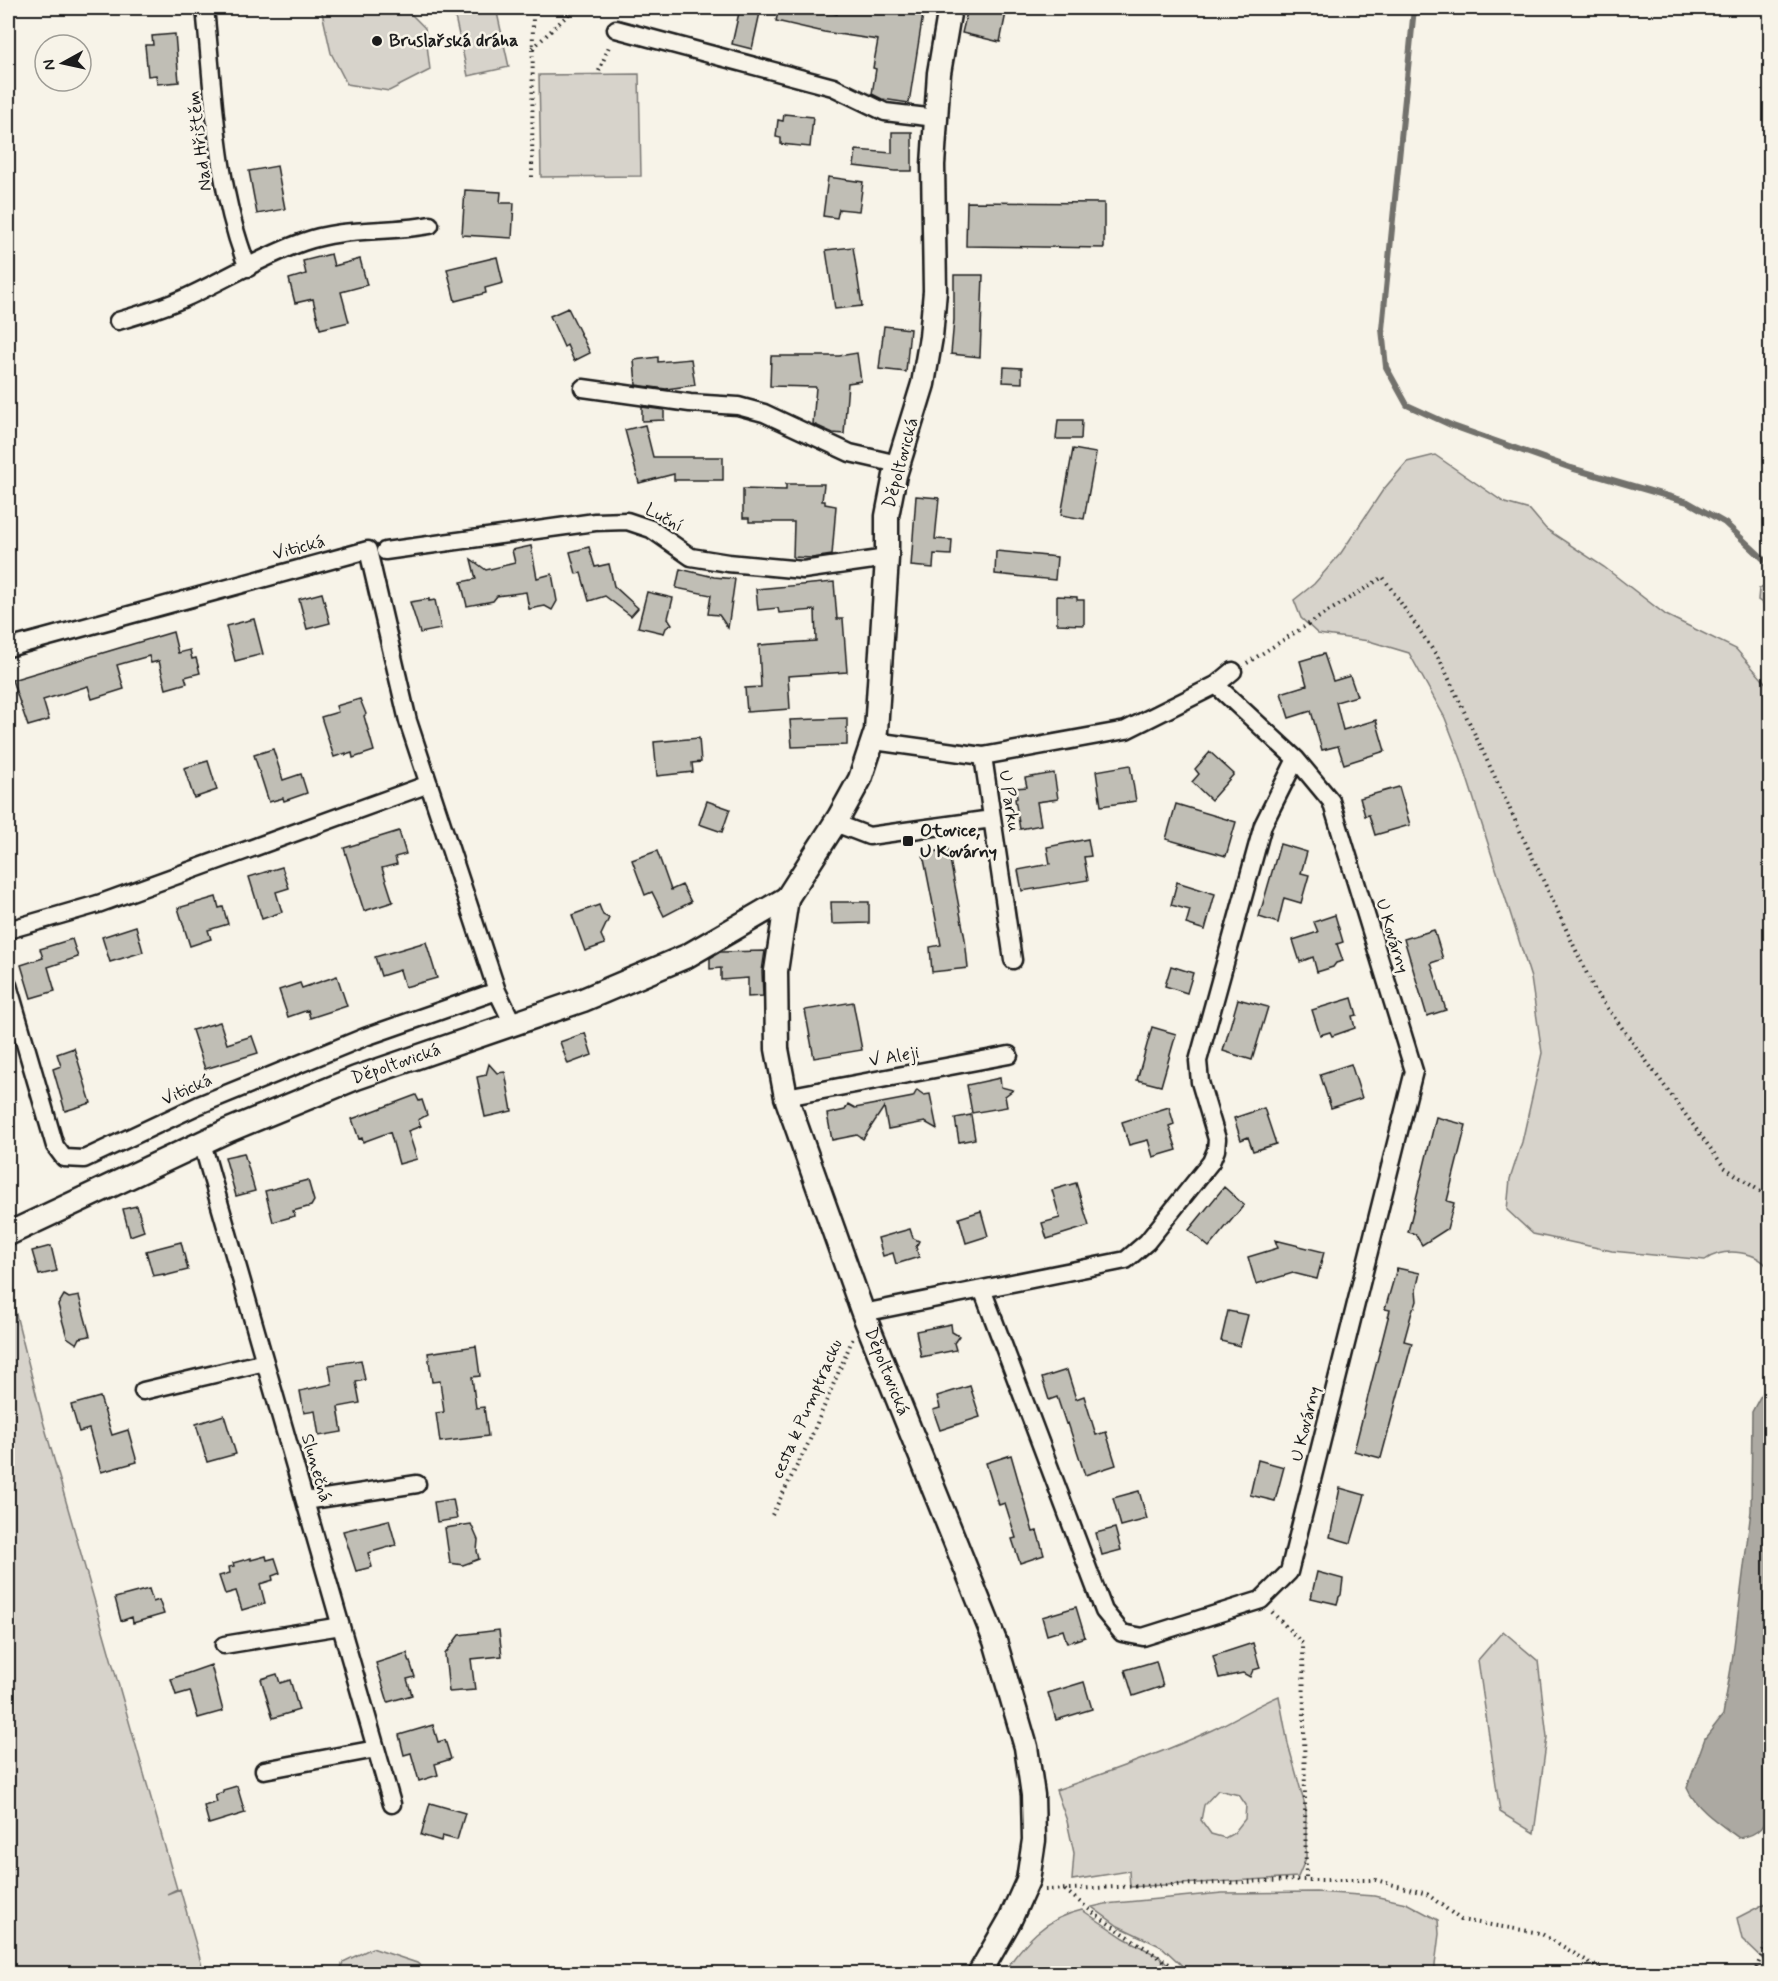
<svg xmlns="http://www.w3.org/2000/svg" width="1778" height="1981" font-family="Mynerve,sans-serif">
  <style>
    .green { fill: #d7d3cb; stroke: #7a7874; stroke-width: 1.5; fill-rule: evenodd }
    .water { fill: #aca9a2; stroke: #72716c; stroke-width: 1.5 }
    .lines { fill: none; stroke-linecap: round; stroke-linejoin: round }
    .stream { stroke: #72716c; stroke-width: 6 }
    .building { fill: #c0beb5; stroke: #1c1c1c; stroke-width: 1.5 }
    .street-casing { stroke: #1c1c1c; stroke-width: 21 }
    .secondary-casing { stroke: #1c1c1c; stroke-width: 27 }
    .path { stroke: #1c1c1c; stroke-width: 4; stroke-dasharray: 1.5 4.5; stroke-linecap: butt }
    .street { stroke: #f7f3e8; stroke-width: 16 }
    .secondary { stroke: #f7f3e8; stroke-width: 22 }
    .poi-dot { fill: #1c1c1c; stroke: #f7f3e8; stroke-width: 2 }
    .labels { text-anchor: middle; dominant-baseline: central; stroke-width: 5; stroke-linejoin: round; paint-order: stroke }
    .poi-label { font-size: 18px; font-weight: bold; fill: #1c1c1c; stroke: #f7f3e8; text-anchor: start }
    .street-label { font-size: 18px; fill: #1c1c1c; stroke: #f7f3e8 }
  </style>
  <rect width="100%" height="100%" fill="#f7f3e8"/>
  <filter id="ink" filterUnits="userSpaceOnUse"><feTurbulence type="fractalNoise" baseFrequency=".0167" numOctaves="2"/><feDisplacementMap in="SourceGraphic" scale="12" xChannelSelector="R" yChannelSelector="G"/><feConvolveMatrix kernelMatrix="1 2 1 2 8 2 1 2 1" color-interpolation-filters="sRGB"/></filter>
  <g filter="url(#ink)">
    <path class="green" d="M321,8H405L425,28L430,70L389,91L347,84L331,53Z
      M453,8H496L509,67L468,76Z
      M639,74L641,176L541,177L539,75Z
      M1435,455L1505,503L1530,510L1546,529L1604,567L1666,615L1736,649L1770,688V1271C1759,1250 1724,1247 1705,1260L1612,1251L1533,1234L1507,1210L1510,1179L1522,1142L1542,1053L1531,978L1461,759L1445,718L1409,653L1369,641L1318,634L1301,618L1294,600L1314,584L1341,553L1383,490L1407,462Z
      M1770,581V608L1758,600L1759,589Z
      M8,1283L43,1421L177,1889L167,1894L180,1889L204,1973H8Z
      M1503,1631L1538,1661L1547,1737L1534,1833L1500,1812L1478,1660Z
      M1279,1696L1288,1744L1306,1809V1858L1298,1877L1130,1887L1129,1871L1072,1880L1074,1853L1067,1821L1056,1790C1109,1772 1162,1753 1212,1730C1235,1719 1256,1706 1279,1696ZM1218,1790L1239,1795L1246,1805L1245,1819L1234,1833L1225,1838L1211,1834L1201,1820L1204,1805Z
      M1316,1892L1374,1896L1406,1903L1438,1920L1439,1934L1434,1973H1190L1162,1947L1118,1926L1092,1907L1105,1904L1222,1893Z
      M1770,1901V1963L1766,1962L1742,1939L1737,1918Z
      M1082,1910L1124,1938L1160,1957L1175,1973H1003C1025,1942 1043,1919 1082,1910Z
      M372,1948L417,1963L428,1973H339L343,1962Z"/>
    <path class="water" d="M1770,1383V1806C1765,1826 1760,1835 1739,1838C1720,1824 1697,1810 1687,1788L1705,1738L1723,1715L1732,1662L1751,1511L1752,1412L1760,1397Z"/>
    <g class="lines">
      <path class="stream" d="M1414,8L1382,329L1386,367L1407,405L1453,426L1571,468L1688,502L1725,523L1770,565"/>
    </g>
    <path class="building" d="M740,8H761L752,49L732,44Z
      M779,8H809L837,14L838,8H924L909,103L882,99L872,94L876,69L873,68L878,40L824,32L776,21Z
      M968,8H983L1006,13L1000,42L962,33Z
      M175,34L179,82L157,84L156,75L148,76L145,45H153L152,36Z
      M784,114L813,117L810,147L781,144V138L776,137L778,120L783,121Z
      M892,132H912V171H895L854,166L856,150L892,153Z
      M277,166L285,209L257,214L249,171Z
      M828,177L863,182L859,211L839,209L837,218L823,216Z
      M465,190L501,192L500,203H514L512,238L462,235Z
      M967,202L1104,203V248L966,246Z
      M853,247L862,306L835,309L826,250Z
      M331,254L334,266L360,259L367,285L341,292L349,322L320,329L313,299L295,303L289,279L306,274L303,261Z
      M497,257L503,283L485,288L486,293L455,301L447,269Z
      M954,275H983L980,357L951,354L954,320Z
      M568,308L590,353L574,361L567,345L564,347L550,316Z
      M884,326L910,329L906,372L879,369Z
      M857,353L861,381L848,383L844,434L833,433L813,424L816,387L770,386L771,356H839Z
      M658,357V362L691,359L695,385L666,389L636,385L634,360Z
      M1004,367L1022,368V383L1003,382Z
      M642,407L664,410V420L642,421Z
      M1058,420H1082L1081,439H1056Z
      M645,425L653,457H723V480H674V474L639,483L625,430Z
      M1073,449L1096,453L1084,519L1061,515Z
      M786,484H824L822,501H825V504L836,506L832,555L812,558L793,557L794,522H749V518H743V489L786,490Z
      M916,496L939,498L935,539L952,540L951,555L934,554L933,568L911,566Z
      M531,546L537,578L552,574L557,601L552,610L545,606L529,609L526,592L497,596L493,601L467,606L461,582L476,579L471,559L486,570L515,563L512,550Z
      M589,547L595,567L609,564L614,586L638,608L631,616L605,596L589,601L581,573L576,574L570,552Z
      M996,551L1057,557L1055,580L995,574Z
      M680,569L714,577L735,579L728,628L719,615L708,614L711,595L676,588Z
      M834,582L837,619H843L847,672L788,676L790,709L747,712L745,688L761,687L759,645L816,641L815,610L779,613L778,608L758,610L756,589Z
      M647,592L673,598L668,618L672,624L666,628L664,633L638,627Z
      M322,593L330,623L307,629L299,599Z
      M1057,596L1077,597V600H1084V625L1057,624Z
      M429,599V601L435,600L441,629L420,633L410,602Z
      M254,619L263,654L235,661L226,626Z
      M173,632L178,653L190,650L192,659L196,658L200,673L185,677L187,683L166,689L159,661L151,663L149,656L117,665L124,689L92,699L88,686L43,700L49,720L28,726L12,680Z
      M1324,654L1333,681L1350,676L1357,696L1336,702L1343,730L1376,720L1385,751L1344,764L1338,746L1322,750L1311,711L1289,718L1281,693L1307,685L1300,661Z
      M360,699L366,714L364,716L374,751L353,758L352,753L346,755V753L334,757L321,717L338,712L336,706Z
      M847,718V745L792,747L790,720Z
      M699,738L701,762L692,763L693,772L657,776L654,742Z
      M273,749L283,780L301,774L307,793L284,801L283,798L269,802L254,755Z
      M1210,752L1234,774L1211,800L1192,782L1199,774L1195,769Z
      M208,761L217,790L194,798L184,768Z
      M1130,765L1136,801L1101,806L1096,771Z
      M1054,773L1058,799L1037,802L1041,825L1020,829L1015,799L1017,798L1015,788L1027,787L1025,778Z
      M1399,787L1410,825L1375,835L1369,815L1365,816L1360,798Z
      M707,801L730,809L722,832L699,824Z
      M1176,804L1236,822L1226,856L1166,839Z
      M399,831L406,854L395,857L397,864L382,868L393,902L364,911L344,848Z
      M1088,839L1091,856L1084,857L1088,880L1022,891L1018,870L1050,864L1047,847Z
      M1280,844L1307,852L1301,873L1309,875L1301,903L1284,898L1278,923L1259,917Z
      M948,849L965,939L968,968L932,972L930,947L941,945L923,854Z
      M657,851L671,890L682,885L691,902L664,916L652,892L645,895L632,860Z
      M282,867L289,888L276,892L282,912L262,919L249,877Z
      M1177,882L1215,894L1205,930L1186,924L1190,910L1171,905Z
      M216,897L219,908L223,907L228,924L208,930L211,939L190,946L178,908Z
      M831,902H869V923L832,924Z
      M599,905L603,915L609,918L601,935L605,944L585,951L572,915Z
      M1335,915L1343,942L1337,944L1343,961L1336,963L1333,967L1317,972L1313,957L1300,962L1293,940L1318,932L1314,922Z
      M136,926L143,952L110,962L102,937Z
      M1434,930L1443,959L1431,963L1446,1010L1427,1016L1404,939Z
      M72,939L78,957L48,967L55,991L31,998L21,965L43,958L40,949Z
      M426,942L437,978L405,987L400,970L381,976L375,957Z
      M765,951L762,971L763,996L748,997V978L721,980V968L710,969V958L720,952Z
      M1171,966L1193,973L1187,993L1165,986Z
      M337,976L347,1006L310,1018L308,1010L288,1017L279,990L300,983L302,988Z
      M1352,998L1357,1015L1352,1016L1355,1028L1332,1036L1330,1032L1320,1035L1312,1010Z
      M1238,999L1268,1007L1252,1060L1223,1051Z
      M853,1002L862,1050L814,1058L805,1010Z
      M220,1022L227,1044L252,1036L258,1053L205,1069L192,1030Z
      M1152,1027L1176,1034L1161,1086L1137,1080Z
      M585,1033L592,1055L568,1064L560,1042Z
      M74,1048L91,1103L65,1111L53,1069L61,1066L57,1054Z
      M489,1064L497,1073L505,1072L512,1111L485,1117L477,1077L486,1075Z
      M1351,1064L1362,1098L1331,1108L1320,1074Z
      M1000,1078L1001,1087L1013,1090L1005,1096L1007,1107L972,1113L967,1085Z
      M917,1090L924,1095L930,1094L937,1129L925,1122L888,1129L884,1107L863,1139L857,1135L832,1140L827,1114L845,1110L848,1104L855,1108L913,1097Z
      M416,1095L419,1101L422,1100L427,1115L418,1120L421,1126L408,1131L417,1159L399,1164L390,1132L363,1142L362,1138L359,1139L352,1119Z
      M1169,1107L1174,1124L1169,1126L1177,1150L1153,1157L1148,1140L1129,1145L1122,1122Z
      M1264,1108L1276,1144L1253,1151L1248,1137L1241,1140L1234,1118Z
      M971,1115L975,1139L959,1142L955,1118Z
      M1436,1117L1466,1125L1447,1201L1454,1203L1447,1229L1422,1245L1415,1234L1408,1232Z
      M244,1153L255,1191L236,1196L225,1157Z
      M308,1180L314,1201L311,1206L293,1211L295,1216L273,1222L265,1191Z
      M1076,1183L1089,1226L1047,1239L1042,1223L1060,1218L1052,1190Z
      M1224,1187L1244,1205L1209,1247L1189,1230Z
      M137,1206L144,1231L130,1236L123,1209Z
      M981,1211L988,1236L966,1243L959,1218Z
      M910,1229L913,1238L919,1241L916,1247L919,1257L896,1264L893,1253L883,1256L878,1238Z
      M1275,1240L1324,1252L1317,1279L1293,1273L1256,1284L1248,1257L1278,1248Z
      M181,1242L188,1270L164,1276V1274L153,1276L146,1251Z
      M51,1246L57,1271L39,1275L32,1251Z
      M1397,1268L1420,1273L1416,1290L1417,1301L1415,1307L1413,1308L1404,1341L1412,1343L1381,1458L1354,1451L1390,1310L1385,1309Z
      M64,1295L69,1298L79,1296L90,1336L80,1338L77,1344L67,1337L58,1305Z
      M1228,1311L1248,1315L1240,1346L1221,1341Z
      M951,1324L952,1332L959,1336L954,1343L956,1350L921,1357L916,1331Z
      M476,1346L480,1376L472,1377L476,1408L484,1407L488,1436L440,1442L436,1413L444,1412L440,1381L432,1382L428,1353Z
      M361,1360L365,1380L356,1382L360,1403L338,1407L342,1432L319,1436L315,1411L304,1413L300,1391L332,1384L329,1365Z
      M1067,1370L1076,1399L1084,1396L1096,1435L1106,1432L1116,1465L1085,1475L1068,1423L1066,1424L1057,1397L1049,1400L1042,1378Z
      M970,1386L980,1417L940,1430L933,1410L940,1408L937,1396Z
      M100,1397L112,1435L128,1430L137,1462L101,1472L89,1429L79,1432L71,1405Z
      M224,1415L236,1454L207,1462L196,1424Z
      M1011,1455L1033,1532L1037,1531L1044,1555L1020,1563L1012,1539L1016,1538L1005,1503L999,1505L986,1463Z
      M1258,1460L1284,1467L1275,1501L1250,1495Z
      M1340,1488L1365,1495L1351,1543L1330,1537Z
      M1139,1491L1147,1519L1121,1526L1113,1498Z
      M453,1499L457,1519L437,1522L434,1502Z
      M389,1520L396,1545L368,1553L372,1567L356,1571L343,1531Z
      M471,1524L478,1540L477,1551L479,1559L463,1565L450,1563L445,1528Z
      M1115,1528L1121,1550L1102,1555L1096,1533Z
      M266,1556L267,1560L275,1558L280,1573L272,1576L273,1580L260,1584L265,1603L242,1610L236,1591L225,1594L219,1576L230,1573L229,1567L234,1566L233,1563L251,1558V1560Z
      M1317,1572L1343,1579L1341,1595L1339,1597L1337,1604L1311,1598Z
      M149,1589L153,1602L159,1600L164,1614L133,1623L132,1617L121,1621L115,1598Z
      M1076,1607L1085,1637L1067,1643L1063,1630L1047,1635L1042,1617Z
      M499,1630L502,1656L471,1659L475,1690L449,1692L445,1654L459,1635Z
      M1253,1643L1260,1668L1253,1670L1250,1677L1243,1673L1219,1678L1213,1656Z
      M407,1653L415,1677L407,1679L412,1695L388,1702L376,1663Z
      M1156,1661L1163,1686L1133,1696L1125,1670Z
      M211,1665L223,1711L198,1718L190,1691L176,1695L171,1679Z
      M277,1674L280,1683L290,1680L299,1710L273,1718L261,1679Z
      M1084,1682L1092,1709L1056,1720L1048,1693Z
      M433,1725L438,1742L445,1740L451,1759L435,1764L438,1775L419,1781L411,1753L404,1755L399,1735Z
      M237,1786L245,1813L209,1824L204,1806L217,1802L215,1795L223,1792V1790Z
      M430,1803L465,1813L457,1840L442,1836L441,1841L421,1835Z"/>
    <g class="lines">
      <g class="street-casing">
        <path id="street" d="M205,8C214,95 215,185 248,268
          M616,29L833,87L885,112L936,118
          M118,321C142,314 165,307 187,297C226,279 263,256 303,242C344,227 388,233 430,225
          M583,388L690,403L738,406L764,413L850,453L898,464
          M385,551L595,522L627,521L651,529L691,557L728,563L803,570L887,558
          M8,648L368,550L408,721L497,991L513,1024
          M874,741L983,756L1126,730L1216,685L1233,671
          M983,756L1013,960
          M835,823L869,836L992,819
          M8,930L98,904L429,784
          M8,985L55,1146L64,1158L84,1159L199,1105L365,1037L497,991
          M786,1097L1009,1055
          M202,1143L392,1804
          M982,1289L1104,1611L1122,1633L1143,1637L1261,1600L1289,1572L1414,1071L1331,801L1296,759L1216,685
          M863,1313L1126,1260L1147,1242L1211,1162L1216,1150L1217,1139L1200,1082L1198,1061L1263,825L1296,759
          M143,1391L265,1362
          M305,1501L417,1484
          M224,1645L341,1626
          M264,1770L376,1749"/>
      </g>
      <g class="secondary-casing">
        <g id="secondary">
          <path id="s1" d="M950,8L939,73L933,165L935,291L931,337L923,384L895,475L887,516V558L876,731L860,779L839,817L787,898L776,971L777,1049L786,1097L863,1313L995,1641L1026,1747L1033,1795L1034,1840L1028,1880L1010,1920L979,1974"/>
          <path id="s2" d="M8,1234L227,1131L356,1078L583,1000L687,956L787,898"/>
        </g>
      </g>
      <path class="path" d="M503,11L508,8
        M533,48L575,8
        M599,71L610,44
        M532,177L533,8
        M1247,663L1383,577L1441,662L1595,991L1724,1167L1770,1198
        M772,1515L809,1442L853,1338
        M1272,1612L1303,1644L1306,1880
        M1045,1890L1294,1880H1376L1427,1894L1461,1920L1540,1933L1609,1974
        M1065,1890L1096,1915L1184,1974
        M1754,1974L1770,1935"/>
      <use href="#street" class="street"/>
      <use href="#secondary" class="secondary"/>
    </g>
  </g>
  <g class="poi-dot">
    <circle cx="377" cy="41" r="6"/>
    <rect x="902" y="835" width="12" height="12" rx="3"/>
  </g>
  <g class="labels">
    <g class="poi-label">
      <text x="389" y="41">Bruslařská dráha</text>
      <text x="920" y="831">Otovice,<tspan x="920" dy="21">U Kovárny</tspan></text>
    </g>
    <g class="street-label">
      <text transform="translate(200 141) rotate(-97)">Nad Hřištěm</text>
      <text transform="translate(901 463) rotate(-75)">Děpoltovická</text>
      <text transform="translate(664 518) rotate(29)">Luční</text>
      <text transform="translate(299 548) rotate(-15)">Vitická</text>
      <text transform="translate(1009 801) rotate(81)">U Parku</text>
      <text transform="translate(1392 936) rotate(73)">U Kovárny</text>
      <text transform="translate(894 1057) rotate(-10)">V Aleji</text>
      <text stroke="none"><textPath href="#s2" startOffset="424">Děpoltovická</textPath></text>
      <text transform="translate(187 1090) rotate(-24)">Vitická</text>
      <text stroke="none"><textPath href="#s1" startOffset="1414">Děpoltovická</textPath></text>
      <text transform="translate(807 1409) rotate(-66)">cesta k Pumptracku</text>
      <text transform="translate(1306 1424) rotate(-76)">U Kovárny</text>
      <text transform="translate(316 1468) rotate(74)">Slunečná</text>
    </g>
  </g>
  <rect width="1778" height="1981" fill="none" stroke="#f7f3e8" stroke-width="30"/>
  <rect x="15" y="15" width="1748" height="1951" fill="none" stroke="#1c1c1c" stroke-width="2" filter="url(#ink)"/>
  <g transform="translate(63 63) rotate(262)"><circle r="28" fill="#f7f3e8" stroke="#9f9d96" stroke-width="1.5"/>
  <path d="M0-4.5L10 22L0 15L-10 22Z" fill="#1c1c1c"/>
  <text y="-9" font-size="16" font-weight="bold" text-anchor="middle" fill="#1c1c1c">N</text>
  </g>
</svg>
